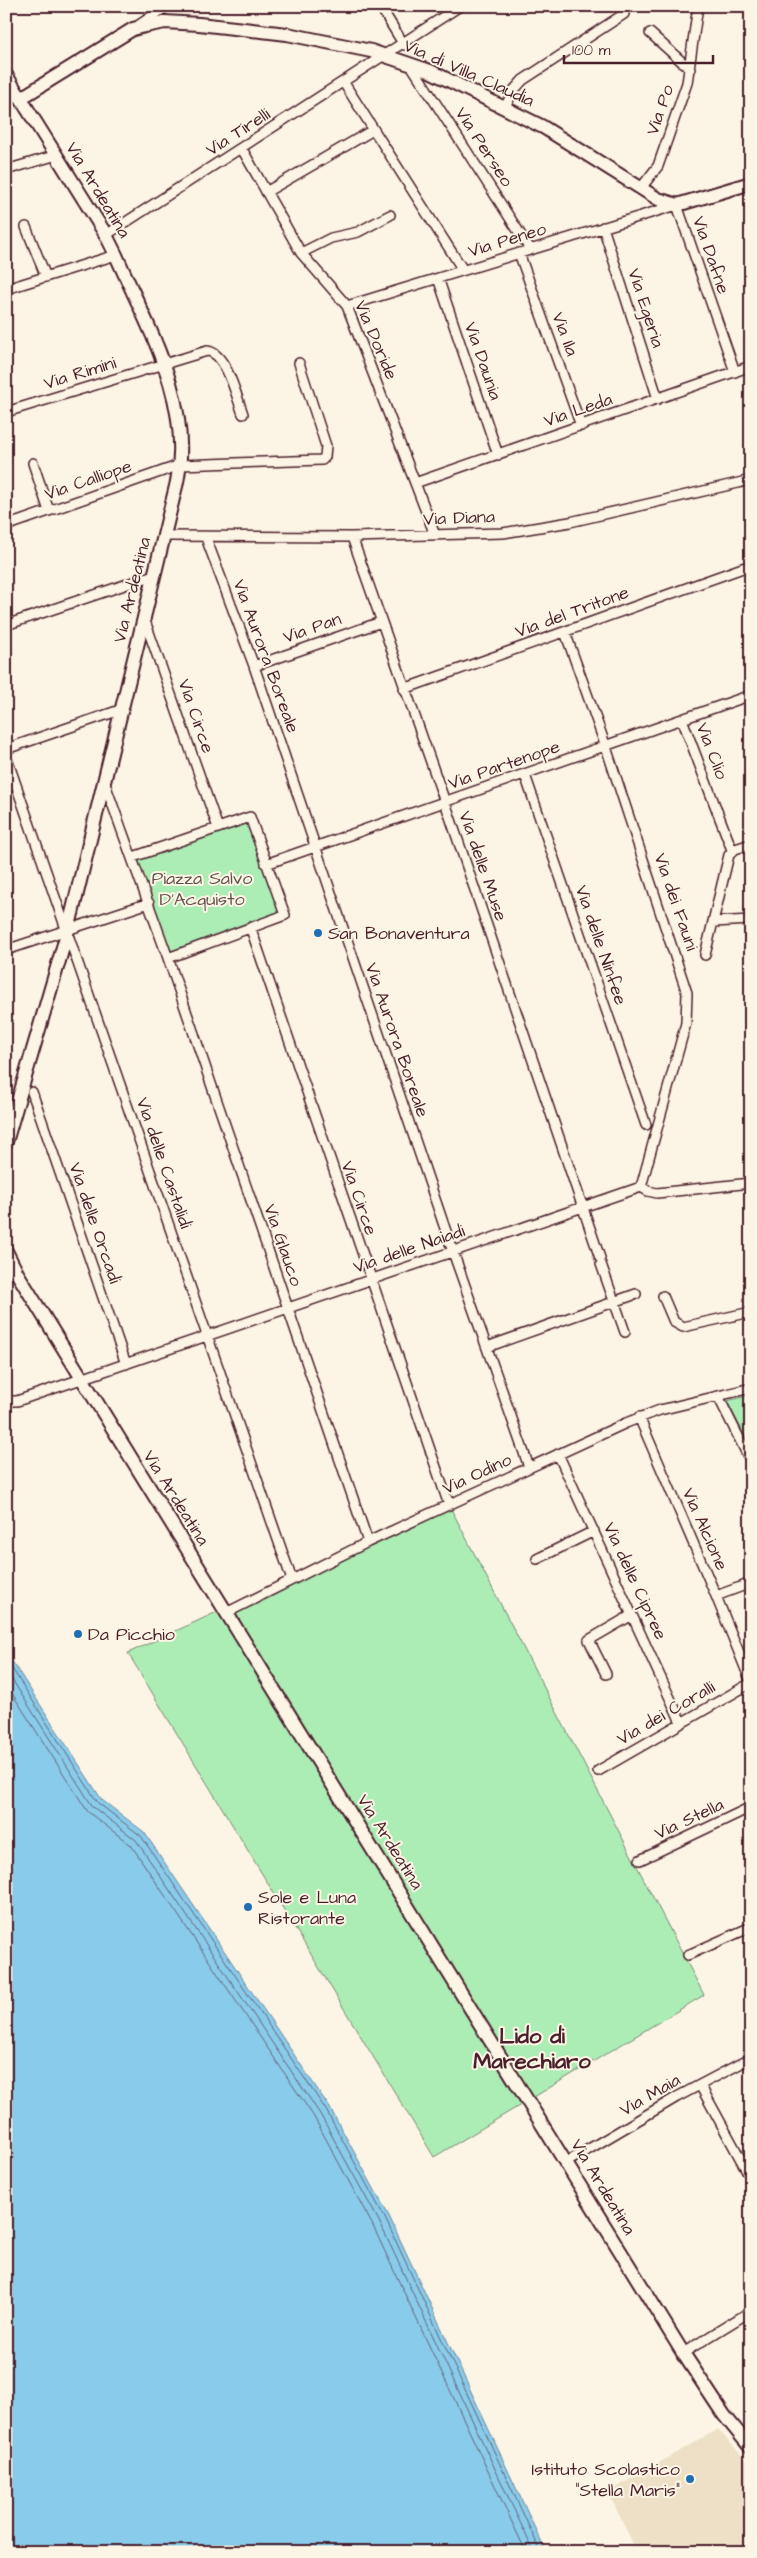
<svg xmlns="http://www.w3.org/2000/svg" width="757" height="2558" font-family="'Architects Daughter',sans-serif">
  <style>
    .built { fill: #ede0c7 }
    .green { fill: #acedb6; stroke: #7b8670 }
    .water { fill: #89cbea; stroke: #70869e }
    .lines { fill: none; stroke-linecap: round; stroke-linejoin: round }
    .shore { stroke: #636477; stroke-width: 1 }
    .street-casing { stroke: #4a1f2b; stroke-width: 12 }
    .secondary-casing { stroke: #4a1f2b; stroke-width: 16 }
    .street { stroke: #fcf5e5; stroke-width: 9 }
    .secondary { stroke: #fcf5e5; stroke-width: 12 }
    .poi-dot { fill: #1f6fb2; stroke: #fcf5e5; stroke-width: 2 }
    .labels { text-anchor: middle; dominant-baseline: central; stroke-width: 4; stroke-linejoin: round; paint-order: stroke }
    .street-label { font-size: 18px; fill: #4a1f2b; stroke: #fcf5e5 }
    .park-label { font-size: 18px; fill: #62524e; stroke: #fcf5e5 }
    .poi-label { font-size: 18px; fill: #4a1f2b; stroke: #fcf5e5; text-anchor: start }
    .district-label { font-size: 22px; font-weight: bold; fill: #4a1f2b; stroke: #fcf5e5 }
  </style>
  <rect width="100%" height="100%" fill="#fcf5e5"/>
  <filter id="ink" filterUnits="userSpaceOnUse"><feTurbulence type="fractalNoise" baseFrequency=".02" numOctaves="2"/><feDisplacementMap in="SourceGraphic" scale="10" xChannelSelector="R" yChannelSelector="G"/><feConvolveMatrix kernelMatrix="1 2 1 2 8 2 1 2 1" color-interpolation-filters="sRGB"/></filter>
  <g filter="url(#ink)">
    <path class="built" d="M718,2429L751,2466V2552H637L608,2492Z"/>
    <path class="green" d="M250,817L285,915L168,958L133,857Z
      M751,1395V1448L727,1401Z
      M449,1505L704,1995L434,2157L128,1653Z"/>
    <path class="water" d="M6,1652L102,1800L144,1832L330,2108L389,2216L546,2552H6Z"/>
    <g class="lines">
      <path class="shore" d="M6,1659L98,1803L141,1836L326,2110L385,2218L541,2552
        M6,1670L93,1807L136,1840L320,2114L379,2221L534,2552
        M6,1684L88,1812L131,1845L314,2117L372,2224L526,2552"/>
      <g class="street-casing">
        <path id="street" d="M380,6L404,45
          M139,25L167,6
          M650,33L690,69
          M411,65L530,249
          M344,83L463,270
          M505,107L514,90L523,80L624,14
          M242,149L301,253L347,306L435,535
          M6,170L57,155
          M641,188L658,166L687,83L698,6
          M266,192L373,130
          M26,227L46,277
          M603,227L658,399
          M106,235L460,6
          M301,253L331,238L358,232L390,215
          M519,253L581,426
          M438,278L498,455
          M6,289L116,255
          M347,306L677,205L735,372
          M6,412L207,351C226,352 237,398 243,414
          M33,463L49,511
          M415,483L751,366
          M6,526L180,465L322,460L325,457L326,446L299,363
          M164,536L352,537L503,533L570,522L751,480
          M352,537L445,802L600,1258
          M206,538L254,666L453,1252L529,1467
          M144,618L218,828
          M6,625L154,575
          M565,632L606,747L687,993L686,1023L641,1187
          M254,666L381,622
          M404,689L751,565
          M682,719L732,850
          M6,749L120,710
          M6,756L292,1580
          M525,775L646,1125
          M104,781L168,958L285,915L250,817L133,857
          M266,864L751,695
          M713,922L751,920
          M251,929L449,1505
          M6,950L149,903
          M705,955L729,855L735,849L751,844
          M168,958L368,1542
          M32,1092L126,1364
          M601,1264L625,1332
          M663,1296L674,1322L683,1327L751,1312
          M487,1347L636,1294
          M718,1396L751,1462
          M6,1401H17L641,1187L648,1191L657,1193L751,1183
          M639,1417L716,1596L751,1682
          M558,1454L681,1722
          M537,1559L594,1531
          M716,1596L751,1583
          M226,1613L368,1542L626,1423L660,1410L751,1388
          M606,1674L589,1640L632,1615
          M598,1771L751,1683
          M640,1860L751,1807
          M688,1955L751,1927
          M700,2085L751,2178
          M567,2162L677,2097L751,2058
          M683,2353L751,2311"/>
      </g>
      <g class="secondary-casing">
        <path id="secondary" d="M6,75L106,235L116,255C147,326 193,402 177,482L68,930L6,1142
          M21,98L133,29L145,26L165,22L199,24L287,34L371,51L430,71L543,127L658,199L677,205L751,183
          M6,1251L17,1273L683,2353L724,2415L751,2448"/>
      </g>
      <use href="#street" class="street"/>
      <use href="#secondary" class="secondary"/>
    </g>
  </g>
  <g class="poi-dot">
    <circle cx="318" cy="933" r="5"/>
    <circle cx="78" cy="1634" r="5"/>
    <circle cx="248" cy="1907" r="5"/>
    <circle cx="690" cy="2479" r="5"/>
  </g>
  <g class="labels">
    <g class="street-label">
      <text transform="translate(469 73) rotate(24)">Via di Villa Claudia</text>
      <text transform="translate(660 110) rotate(-71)">Via Po</text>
      <text transform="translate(238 132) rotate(-33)">Via Tirelli</text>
      <text transform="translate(484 147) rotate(57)">Via Perseo</text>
      <text transform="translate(98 190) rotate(59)">Via Ardeatina</text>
      <text transform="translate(507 240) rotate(-17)">Via Peneo</text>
      <text transform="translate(711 255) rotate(71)">Via Dafne</text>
      <text transform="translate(646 308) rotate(72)">Via Egeria</text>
      <text transform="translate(565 334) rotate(70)">Via Ila</text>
      <text transform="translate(376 340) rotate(67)">Via Doride</text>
      <text transform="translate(483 361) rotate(71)">Via Daunia</text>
      <text transform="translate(80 373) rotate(-17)">Via Rimini</text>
      <text transform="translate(578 410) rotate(-19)">Via Leda</text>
      <text transform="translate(88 480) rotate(-19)">Via Calliope</text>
      <text transform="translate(459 518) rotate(-2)">Via Diana</text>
      <text transform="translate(132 590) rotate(-76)">Via Ardeatina</text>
      <text transform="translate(572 612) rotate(-20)">Via del Tritone</text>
      <text transform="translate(312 628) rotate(-19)">Via Pan</text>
      <text transform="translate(266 656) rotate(70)">Via Aurora Boreale</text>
      <text transform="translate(196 716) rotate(71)">Via Circe</text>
      <text transform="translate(712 751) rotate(69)">Via Clio</text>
      <text transform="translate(504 765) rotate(-19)">Via Partenope</text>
      <text transform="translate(483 866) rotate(71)">Via delle Muse</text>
      <text transform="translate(676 902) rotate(71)">Via dei Fauni</text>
      <text transform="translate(601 945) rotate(71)">Via delle Ninfee</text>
      <text transform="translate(397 1040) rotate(71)">Via Aurora Boreale</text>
      <text transform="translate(164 1163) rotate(71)">Via delle Castalidi</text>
      <text transform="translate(359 1198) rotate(71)">Via Circe</text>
      <text transform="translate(95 1223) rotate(71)">Via delle Orcadi</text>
      <text transform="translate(283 1245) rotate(71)">Via Glauco</text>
      <text transform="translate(409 1249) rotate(-19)">Via delle Naiadi</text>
      <text transform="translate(477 1474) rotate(-25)">Via Odino</text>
      <text transform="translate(176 1498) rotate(58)">Via Ardeatina</text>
      <text transform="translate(705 1529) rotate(66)">Via Alcione</text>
      <text transform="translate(635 1581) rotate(65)">Via delle Cipree</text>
      <text transform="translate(666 1713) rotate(-30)">Via dei Coralli</text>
      <text transform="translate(689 1819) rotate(-25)">Via Stella</text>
      <text transform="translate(390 1842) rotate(58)">Via Ardeatina</text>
      <text transform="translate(650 2095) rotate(-30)">Via Maia</text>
      <text transform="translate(603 2187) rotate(59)">Via Ardeatina</text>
    </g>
    <g class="park-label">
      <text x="202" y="878">Piazza Salvo<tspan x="202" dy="21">D'Acquisto</tspan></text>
    </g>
    <g class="poi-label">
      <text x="328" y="933">San Bonaventura</text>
      <text x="88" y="1634">Da Picchio</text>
      <text x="258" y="1897">Sole e Luna<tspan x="258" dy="21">Ristorante</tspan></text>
      <text x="680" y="2469" text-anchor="end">Istituto Scolastico<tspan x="680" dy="21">"Stella Maris"</tspan></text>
    </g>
    <g class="district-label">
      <text x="532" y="2036">Lido di<tspan x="532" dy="25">Marechiaro</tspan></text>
    </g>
  </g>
  <rect width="757" height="2558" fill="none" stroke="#fcf5e5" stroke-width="25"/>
  <rect x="12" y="12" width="732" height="2533" fill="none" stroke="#4a1f2b" stroke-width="2" filter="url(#ink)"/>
  <path d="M564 55v8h149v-8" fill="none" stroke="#4a1f2b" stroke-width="2.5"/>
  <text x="572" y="55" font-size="15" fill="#4a1f2b" stroke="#fcf5e5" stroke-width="4" paint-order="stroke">100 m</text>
</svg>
